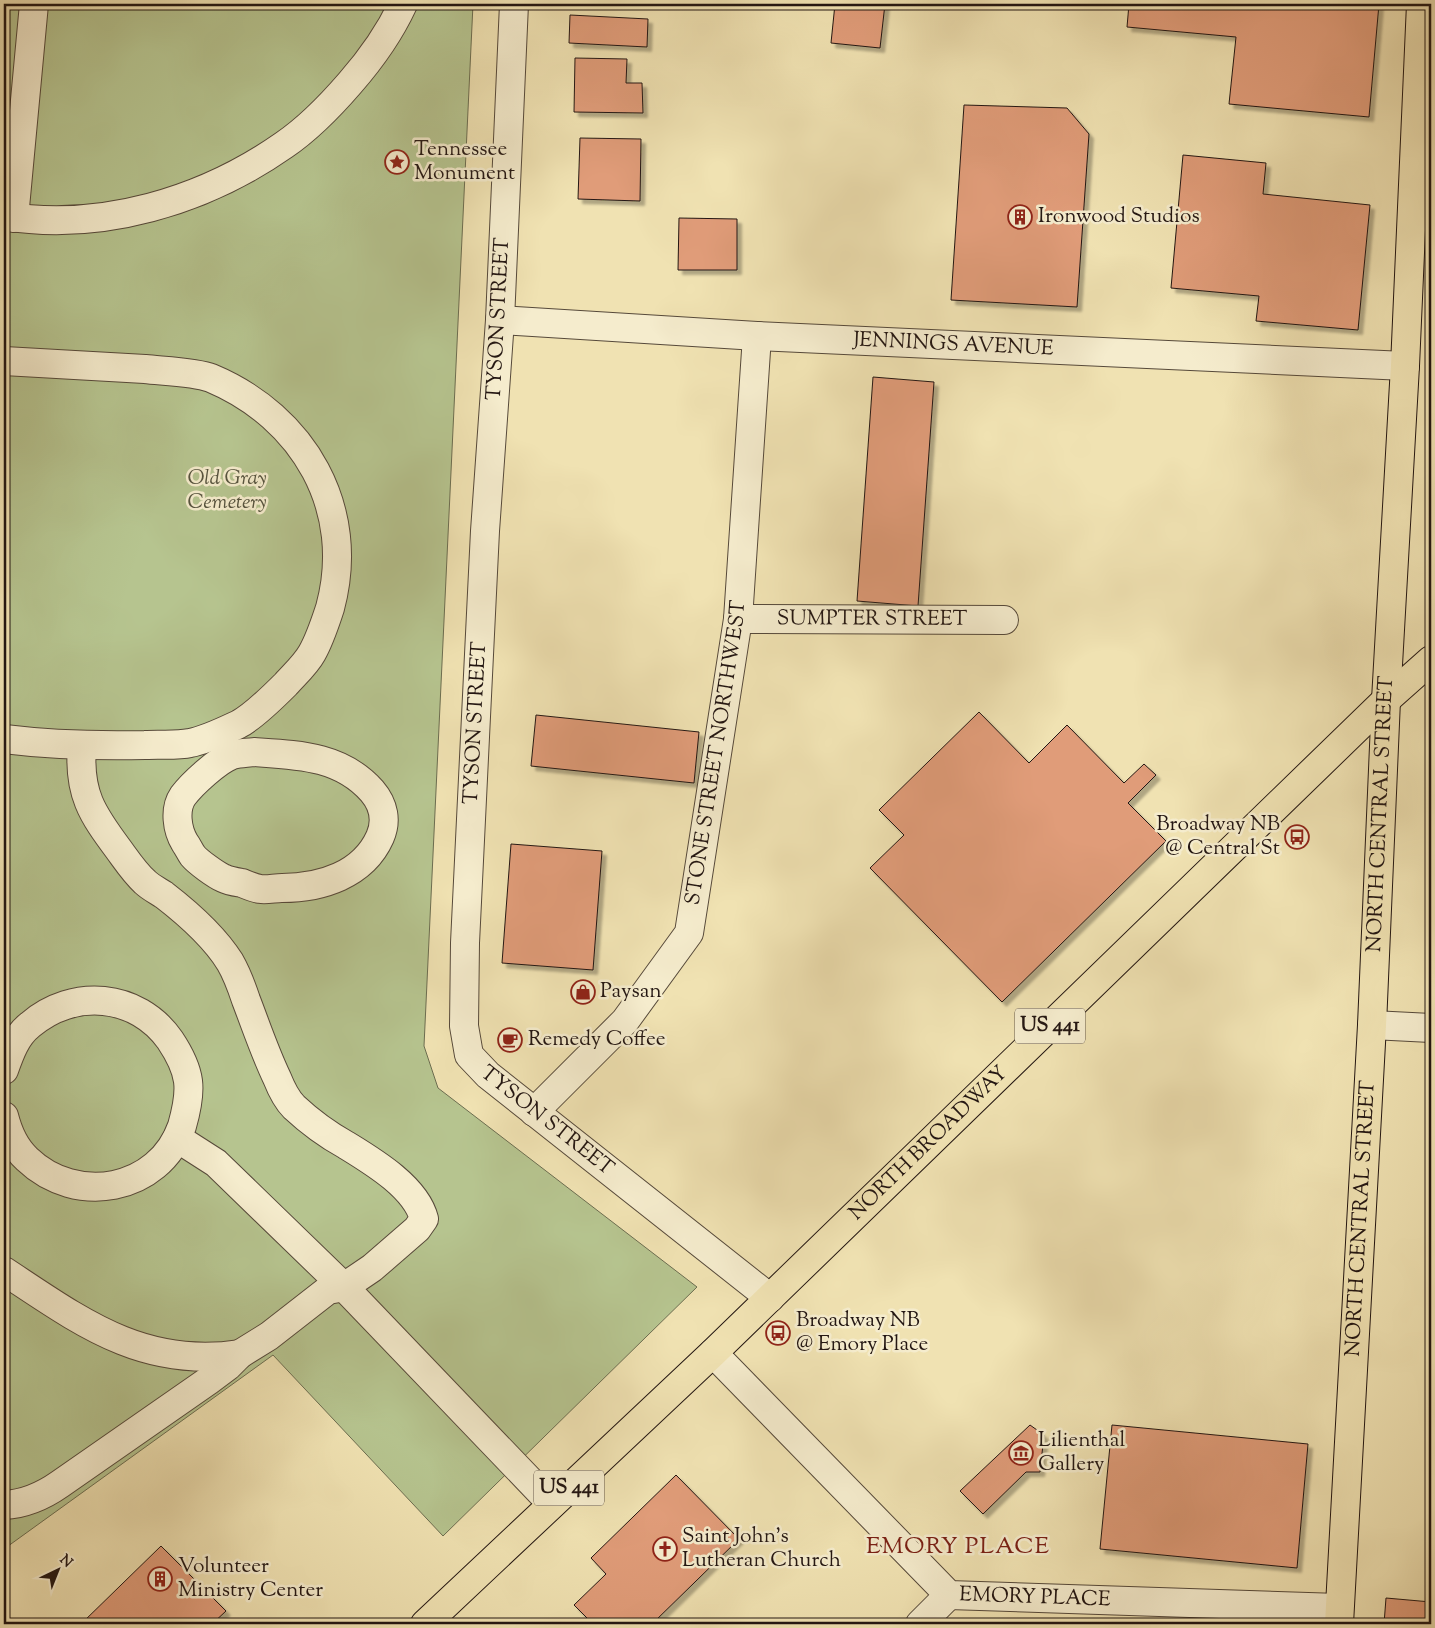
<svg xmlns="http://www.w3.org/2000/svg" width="1435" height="1628" font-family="'Sorts Mill Goudy',serif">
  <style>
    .green { fill: #b6c48f; stroke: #6c6d50 }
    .building { fill: #e09c79; stroke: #231612; filter: url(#shadow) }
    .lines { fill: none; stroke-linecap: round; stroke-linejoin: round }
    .minor-casing { stroke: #56493a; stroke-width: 30 }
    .major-casing { stroke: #231612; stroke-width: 30 }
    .minor { stroke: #f5eccd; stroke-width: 28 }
    .major { stroke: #f0e2b2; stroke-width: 28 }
    .labels { text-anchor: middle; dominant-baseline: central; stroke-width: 5; stroke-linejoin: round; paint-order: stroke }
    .shield { fill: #f5eccd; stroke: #62564a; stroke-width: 1 }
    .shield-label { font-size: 20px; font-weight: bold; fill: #231612 }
    .poi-label { font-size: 21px; fill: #231612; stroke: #f5eccd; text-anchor: start }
    .street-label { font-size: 21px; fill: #231612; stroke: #f5eccd }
    .park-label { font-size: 21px; font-style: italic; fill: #56533e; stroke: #f5eccd }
    .quarter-label { font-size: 24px; letter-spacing: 1px; fill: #7a1f14; stroke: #f5eccd }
  </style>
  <defs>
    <filter id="shadow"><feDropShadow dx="4.5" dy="4.5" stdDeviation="1" flood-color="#0004"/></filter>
  </defs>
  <rect width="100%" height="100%" fill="#f0e2b2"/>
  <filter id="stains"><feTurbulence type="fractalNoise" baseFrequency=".004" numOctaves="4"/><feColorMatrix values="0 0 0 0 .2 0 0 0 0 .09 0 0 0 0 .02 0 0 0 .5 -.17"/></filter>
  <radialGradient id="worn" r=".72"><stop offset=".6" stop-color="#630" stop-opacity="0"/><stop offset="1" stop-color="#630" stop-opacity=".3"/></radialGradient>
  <path class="green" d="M4,4H473L424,1046L438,1088L697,1287L443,1536L273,1355L4,1549Z"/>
  <path class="building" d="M835,4H885L880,48L831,43Z
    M1129,4H1379L1369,117L1229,104L1236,37L1127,27Z
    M570,15L648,19L647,47L569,43Z
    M575,58L627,59L626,83H642L643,113L574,112Z
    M964,105L1067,108L1089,134L1077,307L951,300Z
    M580,138L641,139L640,201L578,199Z
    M1183,155L1266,163L1263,194L1370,205L1358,330L1256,321L1259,296L1171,288Z
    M679,218L737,219V270H678Z
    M873,377L934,382L918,606L857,601Z
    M979,712L1029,763L1067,725L1124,783L1144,764L1156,775L1128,803L1166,841L1002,1002L870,868L904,835L879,810Z
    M536,715L699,732L694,783L531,766Z
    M511,844L602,851L593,970L502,963Z
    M1030,1425L1044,1435L1040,1472H1026L983,1514L960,1491Z
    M1112,1425L1308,1444L1297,1568L1100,1549Z
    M676,1475L739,1539L652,1624H589L591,1622L574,1605L606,1574L591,1558Z
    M161,1546L226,1611L212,1624H81Z
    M1386,1598L1431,1602V1624H1384Z"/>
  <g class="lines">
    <g class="minor-casing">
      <g id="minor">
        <path id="s1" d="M514,4L500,320L485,531L465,943L464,1026L469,1055L488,1075L770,1298"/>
        <path d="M4,216C101,232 204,201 284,145C309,128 331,105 350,83C371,59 390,32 403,4"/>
        <path d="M14,218L34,4"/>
        <path id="s2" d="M500,320L757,336L1405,366"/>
        <path d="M4,361C51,364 98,366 145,369C163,371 196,372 211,378C304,417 357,509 330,608C325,623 320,639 312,653C306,664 295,674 286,684C275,695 254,716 239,724C224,731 206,740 190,743C176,746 160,744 145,745C97,746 52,745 4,739"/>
        <path id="s3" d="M738,619L1004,620"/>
        <path d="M254,752C299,755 341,756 372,791C384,805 387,821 380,837C363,875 321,888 282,888C275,888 267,890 260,889C254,888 247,885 242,883C236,882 229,881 223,878C216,875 198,862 193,856C190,852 188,847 185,843C177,830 174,809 183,796C192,784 218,760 232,755C239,753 247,753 254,752Z"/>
        <path d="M1372,1025L1431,1028"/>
        <path d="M4,1070C10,1053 16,1036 30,1025C73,988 137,993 170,1040C178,1052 186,1066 188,1081C190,1096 186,1112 182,1126C159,1192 76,1206 27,1159C15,1148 8,1132 4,1116"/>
        <path id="s4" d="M534,1112L625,1021L689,933L738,619L757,336"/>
        <path d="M177,1138L216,1163L344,1287L552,1504"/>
        <path d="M4,1271C80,1321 142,1369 240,1354"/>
        <path id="s5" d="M713,1353L949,1595L1339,1608"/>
        <path d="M4,1505C25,1504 43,1496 60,1484L208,1381L228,1366L240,1354L269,1336L328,1290L344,1287L372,1268L417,1229L424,1219C416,1187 372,1161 346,1145C328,1135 309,1121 294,1107C286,1099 281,1088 277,1078C265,1053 256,1026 246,1000C242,988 237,974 230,962C215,938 186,912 164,895C158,891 150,887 145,882C135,873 127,861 119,850C92,814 78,793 82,746"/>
        <path d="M920,1624L949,1595"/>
      </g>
    </g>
    <g class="major-casing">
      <g id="major">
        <path id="s6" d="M425,1624L713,1353L1386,700L1431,660"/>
        <path id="s7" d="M1339,1624L1372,1025L1386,700L1405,366L1421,4"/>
      </g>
    </g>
    <use href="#minor" class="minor"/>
    <use href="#major" class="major"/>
  </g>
  <defs>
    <g id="sight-ring" transform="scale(1.25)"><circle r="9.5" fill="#f5eccd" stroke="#8f2418" stroke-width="1.5"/><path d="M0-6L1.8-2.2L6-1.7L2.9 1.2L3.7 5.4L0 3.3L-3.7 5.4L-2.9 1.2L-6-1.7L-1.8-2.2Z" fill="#8f2418"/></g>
    <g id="building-ring" transform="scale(1.25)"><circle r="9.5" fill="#f5eccd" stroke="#8f2418" stroke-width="1.5"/><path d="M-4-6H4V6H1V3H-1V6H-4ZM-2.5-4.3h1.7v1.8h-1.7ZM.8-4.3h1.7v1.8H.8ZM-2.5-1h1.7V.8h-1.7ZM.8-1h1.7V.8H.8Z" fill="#8f2418"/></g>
    <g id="bus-ring" transform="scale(1.25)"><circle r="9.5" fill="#f5eccd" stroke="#8f2418" stroke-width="1.5"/><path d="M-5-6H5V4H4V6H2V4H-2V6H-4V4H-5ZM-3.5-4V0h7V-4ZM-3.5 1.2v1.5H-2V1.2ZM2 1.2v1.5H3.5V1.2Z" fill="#8f2418"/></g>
    <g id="shop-ring" transform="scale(1.25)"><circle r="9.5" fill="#f5eccd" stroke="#8f2418" stroke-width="1.5"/><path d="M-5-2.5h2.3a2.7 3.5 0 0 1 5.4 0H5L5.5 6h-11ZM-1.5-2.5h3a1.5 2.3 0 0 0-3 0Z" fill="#8f2418"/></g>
    <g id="cafe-ring" transform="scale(1.25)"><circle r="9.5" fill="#f5eccd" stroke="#8f2418" stroke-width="1.5"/><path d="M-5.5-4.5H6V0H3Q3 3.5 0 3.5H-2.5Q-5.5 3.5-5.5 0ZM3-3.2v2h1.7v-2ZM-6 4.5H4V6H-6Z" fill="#8f2418"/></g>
    <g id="museum-ring" transform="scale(1.25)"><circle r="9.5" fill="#f5eccd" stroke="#8f2418" stroke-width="1.5"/><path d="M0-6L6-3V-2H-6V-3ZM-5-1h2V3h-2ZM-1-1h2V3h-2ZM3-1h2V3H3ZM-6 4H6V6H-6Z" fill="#8f2418"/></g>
    <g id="church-ring" transform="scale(1.25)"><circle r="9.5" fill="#f5eccd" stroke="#8f2418" stroke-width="1.5"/><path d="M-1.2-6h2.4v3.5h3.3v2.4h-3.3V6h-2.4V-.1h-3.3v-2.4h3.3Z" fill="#8f2418"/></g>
  </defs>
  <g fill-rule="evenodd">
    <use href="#sight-ring" x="397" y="162"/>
    <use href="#building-ring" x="1020" y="217"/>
    <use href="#bus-ring" x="1297" y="837"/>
    <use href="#shop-ring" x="583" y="992"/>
    <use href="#cafe-ring" x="510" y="1040"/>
    <use href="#bus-ring" x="778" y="1333"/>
    <use href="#museum-ring" x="1021" y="1453"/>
    <use href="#church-ring" x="665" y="1549"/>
    <use href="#building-ring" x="160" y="1579"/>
  </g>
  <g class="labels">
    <g class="shield">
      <rect x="1015" y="1008.5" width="70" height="35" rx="4"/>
      <rect x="534" y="1470.5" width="70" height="35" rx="4"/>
    </g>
    <g class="shield-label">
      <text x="1050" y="1026">US 441</text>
      <text x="569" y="1488">US 441</text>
    </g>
    <g class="poi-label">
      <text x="414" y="150">Tennessee<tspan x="414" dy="24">Monument</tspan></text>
      <text x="1038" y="217">Ironwood Studios</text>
      <text x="1280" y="825" text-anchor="end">Broadway NB<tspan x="1280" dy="24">@ Central St</tspan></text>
      <text x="600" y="992">Paysan</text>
      <text x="528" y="1040">Remedy Coffee</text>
      <text x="796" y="1321">Broadway NB<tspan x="796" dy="24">@ Emory Place</tspan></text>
      <text x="1038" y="1441">Lilienthal<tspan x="1038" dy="24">Gallery</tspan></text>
      <text x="682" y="1537">Saint John's<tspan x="682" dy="24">Lutheran Church</tspan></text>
      <text x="178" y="1567">Volunteer<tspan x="178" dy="24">Ministry Center</tspan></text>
    </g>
    <g class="street-label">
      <text transform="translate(499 319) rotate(-87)">TYSON STREET</text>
      <text stroke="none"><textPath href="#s2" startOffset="454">JENNINGS AVENUE</textPath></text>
      <text stroke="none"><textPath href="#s3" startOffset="134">SUMPTER STREET</textPath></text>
      <text transform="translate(476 723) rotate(-87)">TYSON STREET</text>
      <text stroke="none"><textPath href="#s4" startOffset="420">STONE STREET NORTHWEST</textPath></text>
      <text stroke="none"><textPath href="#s7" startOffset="811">NORTH CENTRAL STREET</textPath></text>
      <text stroke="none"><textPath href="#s1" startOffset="1155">TYSON STREET</textPath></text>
      <text stroke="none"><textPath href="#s6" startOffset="696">NORTH BROADWAY</textPath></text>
      <text stroke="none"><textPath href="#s7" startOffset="406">NORTH CENTRAL STREET</textPath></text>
      <text stroke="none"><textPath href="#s5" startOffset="424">EMORY PLACE</textPath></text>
    </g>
    <g class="park-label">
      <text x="227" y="479">Old Gray<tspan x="227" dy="24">Cemetery</tspan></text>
    </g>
    <g class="quarter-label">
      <text x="958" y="1547">EMORY PLACE</text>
    </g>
  </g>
  <rect width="1435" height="1628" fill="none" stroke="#f0e2b2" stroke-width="20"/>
  <rect x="5" y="5" width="1425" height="1618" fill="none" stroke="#231612" stroke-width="2.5"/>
  <rect x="10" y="10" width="1415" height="1608" fill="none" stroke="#231612"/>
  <g transform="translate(58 1570) rotate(43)" stroke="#f5eccd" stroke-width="4" paint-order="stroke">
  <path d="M0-4L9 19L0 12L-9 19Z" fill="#231612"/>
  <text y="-8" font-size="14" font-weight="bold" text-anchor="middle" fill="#231612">N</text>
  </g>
  <rect width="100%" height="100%" filter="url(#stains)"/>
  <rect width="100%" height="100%" fill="url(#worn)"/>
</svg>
